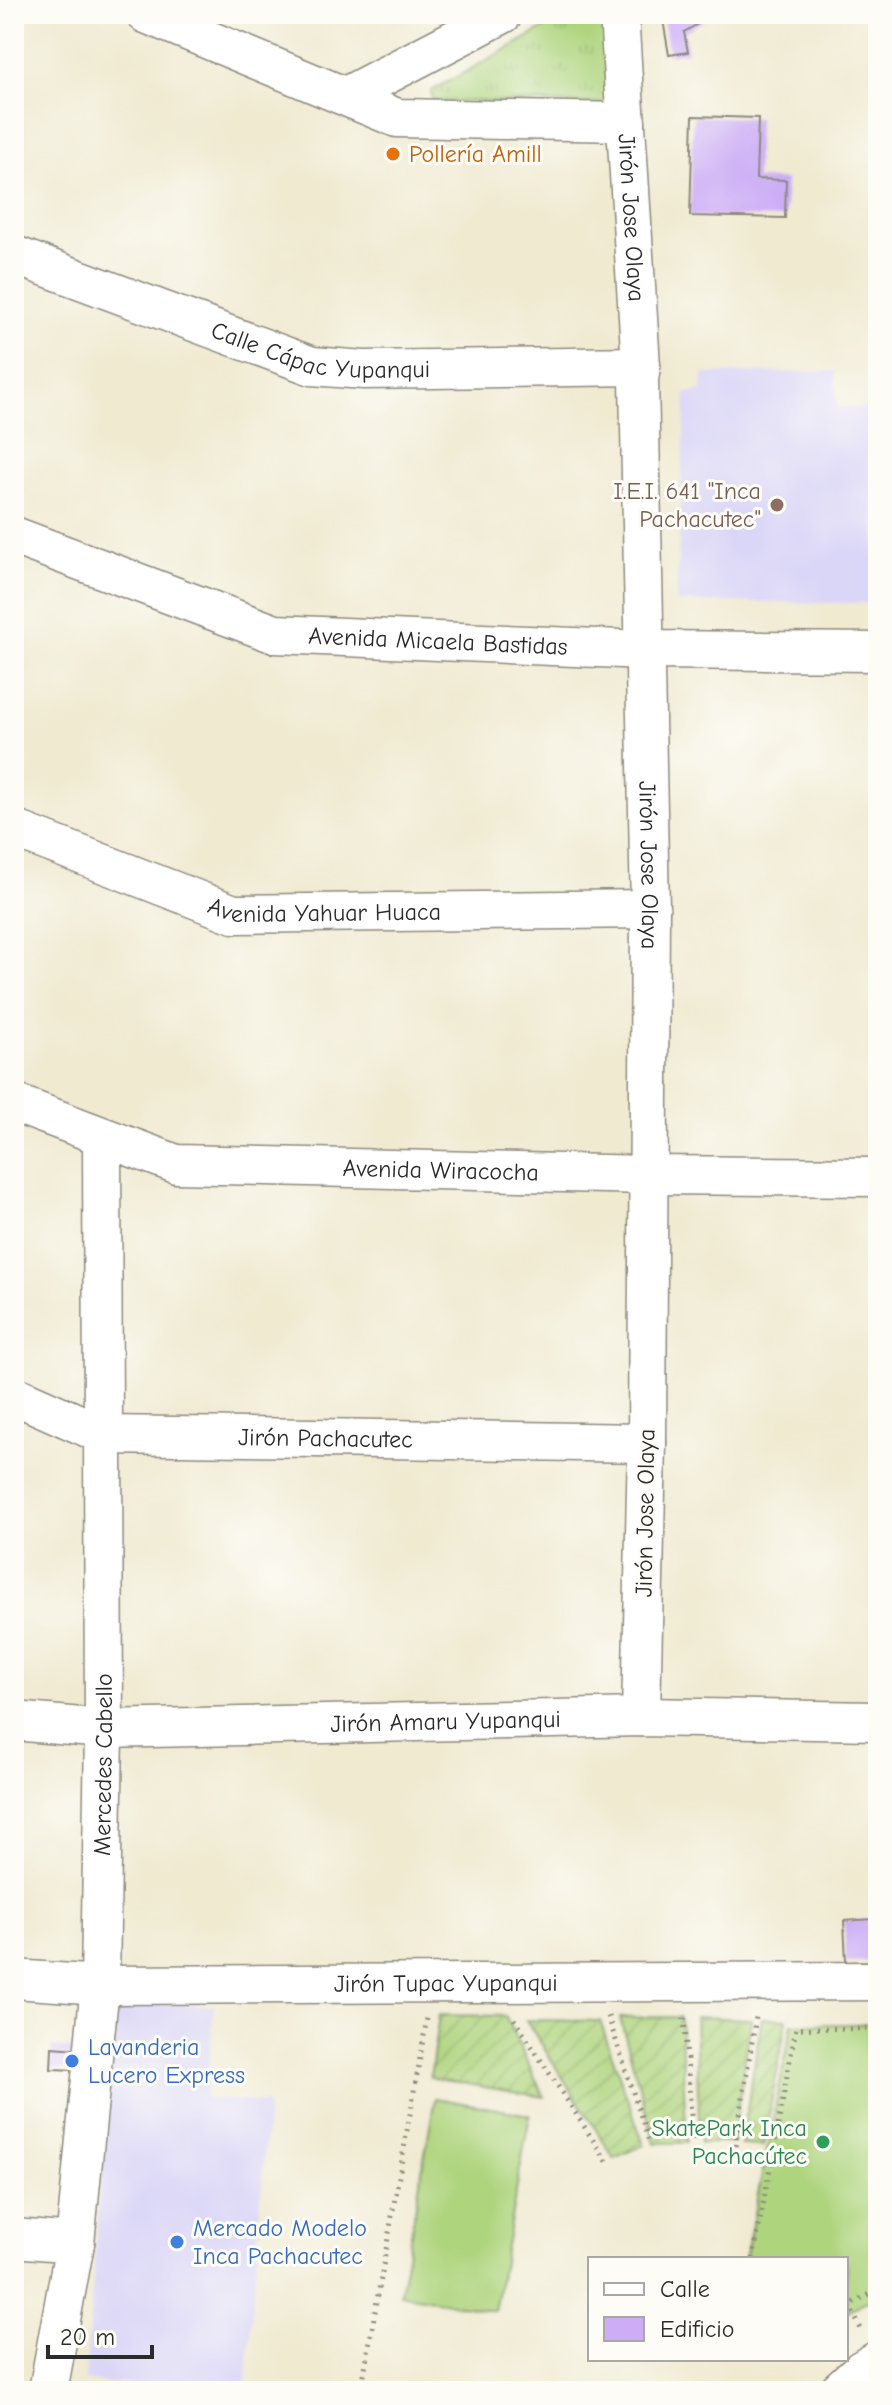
<svg xmlns="http://www.w3.org/2000/svg" width="892" height="2405" font-family="'Comic Neue',sans-serif">
  <style>
    .built { fill: #dad6f7 }
    .grass { fill: url(#grass-tufts); stroke: #6c8054; stroke-width: 2 }
    .garden { fill: url(#garden-furrows); stroke: #6c8054; stroke-width: 2 }
    .pitch { fill: #aed47d; stroke: #6c8054; stroke-width: 2 }
    .building { fill: #ccadf6 }
    .lines { fill: none; stroke-linecap: round; stroke-linejoin: round }
    .street-casing { stroke: #8e8a7e; stroke-width: 41 }
    .path { stroke: #8e8a7e; stroke-width: 5; stroke-dasharray: 2 6; stroke-linecap: butt }
    .street { stroke: #fff; stroke-width: 38 }
    .food-dot { fill: #e8710a; stroke: #fdfcf7; stroke-width: 3 }
    .education-dot { fill: #8d6e63; stroke: #fdfcf7; stroke-width: 3 }
    .shop-dot { fill: #3f7fe0; stroke: #fdfcf7; stroke-width: 3 }
    .leisure-dot { fill: #2e9e5b; stroke: #fdfcf7; stroke-width: 3 }
    .labels { text-anchor: middle; dominant-baseline: central; stroke-width: 6; stroke-linejoin: round; paint-order: stroke }
    .food-label { font-size: 24px; fill: #c56008; stroke: #fdfcf7; text-anchor: start }
    .street-label { font-size: 24px; fill: #2b2b2b; stroke: #fdfcf7 }
    .education-label { font-size: 24px; fill: #785e54; stroke: #fdfcf7; text-anchor: end }
    .shop-label { font-size: 24px; fill: #366cbe; stroke: #fdfcf7; text-anchor: start }
    .leisure-label { font-size: 24px; fill: #27864d; stroke: #fdfcf7; text-anchor: end }
  </style>
  <defs>
    <pattern id="grass-tufts" width="24" height="20" patternUnits="userSpaceOnUse" patternTransform="scale(2)"><rect width="24" height="20" fill="#aed47d"/><path d="M3 7l-1-3M5 7V3M7 7l1-3M15 17l-1-3M17 17v-4M19 17l1-3" fill="none" stroke="#96b66c"/></pattern>
    <pattern id="garden-furrows" width="10" height="10" patternUnits="userSpaceOnUse" patternTransform="scale(2)"><rect width="10" height="10" fill="#aed47d"/><path d="M-1 1l2-2M0 10L10 0M9 11l2-2" fill="none" stroke="#96b66c"/></pattern>
  </defs>
  <rect width="100%" height="100%" fill="#fdfcf7"/>
  <filter id="ink" filterUnits="userSpaceOnUse"><feTurbulence type="fractalNoise" baseFrequency=".0125" numOctaves="2"/><feDisplacementMap in="SourceGraphic" scale="16" xChannelSelector="R" yChannelSelector="G"/><feConvolveMatrix kernelMatrix="1 2 1 2 8 2 1 2 1" color-interpolation-filters="sRGB"/></filter>
  <filter id="wash" filterUnits="userSpaceOnUse"><feTurbulence type="fractalNoise" baseFrequency=".006" numOctaves="4" result="noise"/><feDisplacementMap in="SourceGraphic" scale="32" xChannelSelector="R" yChannelSelector="G"/><feGaussianBlur stdDeviation="1.8" result="paint"/><feColorMatrix in="noise" values="0 0 0 0 0 0 0 0 0 0 0 0 0 0 0 0 0 1.4 0 .05"/><feComposite in="paint" operator="in"/></filter>
  <g filter="url(#wash)">
    <rect width="100%" height="100%" fill="#f0ead1"/>
    <path class="built" d="M835,371L837,407L870,408L878,603L676,602L686,393L702,391L703,374Z
      M115,1999L214,2006L206,2098L268,2103L246,2391H218L85,2381Z"/>
    <path class="grass" d="M570,14H604L619,104L433,101L431,91Z"/>
    <path class="garden" d="M439,2015L505,2016L544,2097L430,2078Z
      M680,2017L687,2143H655L620,2018Z
      M695,2017L751,2019L733,2143H700Z
      M762,2018L787,2019L763,2146L741,2145Z
      M526,2020L600,2021L644,2145L614,2158Z"/>
    <path class="pitch" d="M792,2024H878V2295L846,2312V2259H745Z
      M435,2098L530,2115L494,2311L400,2294Z"/>
    <g id="blocks">
      <path class="building" d="M662,14H715L684,32L688,52L669,55Z
        M693,116L758,118L756,179L786,180L785,218L690,216Z
        M874,1919L877,1961L846,1962L844,1921Z
        M52,2047L78,2049L77,2070L51,2069Z"/>
    </g>
  </g>
  <g filter="url(#ink)">
    <use href="#blocks" fill-opacity="0" stroke="#8e8a7e" stroke-width="2"/>
    <g class="lines">
      <g class="street-casing">
        <g id="street">
          <path d="M146,14L397,118L626,122"/>
          <path id="s1" d="M619,14L641,366L639,380L650,909L647,1443L641,1717"/>
          <path d="M346,96L503,14"/>
          <path id="s2" d="M14,255L312,366L364,370L641,366"/>
          <path id="s3" d="M14,536L275,634L644,650L878,652"/>
          <path id="s4" d="M14,829L234,914L650,909"/>
          <path id="s5" d="M14,1103L176,1164L649,1175L878,1177"/>
          <path id="s6" d="M14,1395L104,1435L647,1443"/>
          <path id="s7" d="M14,1721L104,1729L641,1717L878,1721"/>
          <path id="s8" d="M14,1979L100,1985L878,1981"/>
          <path d="M14,2238L75,2243"/>
          <path id="s9" d="M48,2391L75,2243L100,1985L104,1729L102,1137"/>
          <path d="M838,2391L861,2370L878,2360"/>
        </g>
      </g>
      <path class="path" d="M608,2016L650,2144
        M684,2018L693,2141
        M514,2019L610,2166
        M735,2146L756,2017
        M753,2259L796,2028L878,2029
        M846,2304L849,2305L878,2290
        M849,2305L861,2329
        M361,2391L427,2018"/>
      <use href="#street" class="street"/>
    </g>
  </g>
  <circle class="food-dot" cx="393" cy="154" r="8"/>
  <circle class="education-dot" cx="777" cy="505" r="8"/>
  <g class="shop-dot">
    <circle cx="72" cy="2061" r="8"/>
    <circle cx="177" cy="2242" r="8"/>
  </g>
  <circle class="leisure-dot" cx="823" cy="2142" r="8"/>
  <g class="labels">
    <g class="food-label">
      <text x="409" y="154">Pollería Amill</text>
    </g>
    <g class="street-label">
      <text stroke="none"><textPath href="#s1" startOffset="204">Jirón Jose Olaya</textPath></text>
      <text stroke="none"><textPath href="#s2" startOffset="324">Calle Cápac Yupanqui</textPath></text>
      <text stroke="none"><textPath href="#s3" startOffset="442">Avenida Micaela Bastidas</textPath></text>
      <text stroke="none"><textPath href="#s1" startOffset="852">Jirón Jose Olaya</textPath></text>
      <text stroke="none"><textPath href="#s4" startOffset="326">Avenida Yahuar Huaca</textPath></text>
      <text stroke="none"><textPath href="#s5" startOffset="438">Avenida Wiracocha</textPath></text>
      <text stroke="none"><textPath href="#s6" startOffset="320">Jirón Pachacutec</textPath></text>
      <text transform="translate(645 1513) rotate(-89)">Jirón Jose Olaya</text>
      <text stroke="none"><textPath href="#s7" startOffset="432">Jirón Amaru Yupanqui</textPath></text>
      <text stroke="none"><textPath href="#s9" startOffset="630">Mercedes Cabello</textPath></text>
      <text stroke="none"><textPath href="#s8" startOffset="432">Jirón Tupac Yupanqui</textPath></text>
    </g>
    <g class="education-label">
      <text x="761" y="491">I.E.I. 641 "Inca<tspan x="761" dy="28">Pachacutec"</tspan></text>
    </g>
    <g class="shop-label">
      <text x="88" y="2047">Lavanderia<tspan x="88" dy="28">Lucero Express</tspan></text>
      <text x="193" y="2228">Mercado Modelo<tspan x="193" dy="28">Inca Pachacutec</tspan></text>
    </g>
    <g class="leisure-label">
      <text x="807" y="2128">SkatePark Inca<tspan x="807" dy="28">Pachacútec</tspan></text>
    </g>
  </g>
  <rect width="892" height="2405" fill="none" stroke="#fdfcf7" stroke-width="48"/>
  <rect x="588" y="2257" width="260" height="104" fill="#fdfcf7" stroke="#a9a8a5" stroke-width="2"/>
  <rect x="604" y="2283" width="40" height="12" fill="#ffffff" stroke="#a9a8a5" stroke-width="2"/>
  <text x="660" y="2297" font-size="24" fill="#2b2b2b">Calle</text>
  <rect x="604" y="2317" width="40" height="24" fill="#ccadf6" stroke="#a9a8a5" stroke-width="2"/>
  <text x="660" y="2337" font-size="24" fill="#2b2b2b">Edificio</text>
  <path d="M48 2345v12h104v-12" fill="none" stroke="#2b2b2b" stroke-width="4"/>
  <text x="60" y="2345" font-size="24" fill="#2b2b2b" stroke="#fdfcf7" stroke-width="6" paint-order="stroke">20 m</text>
</svg>
